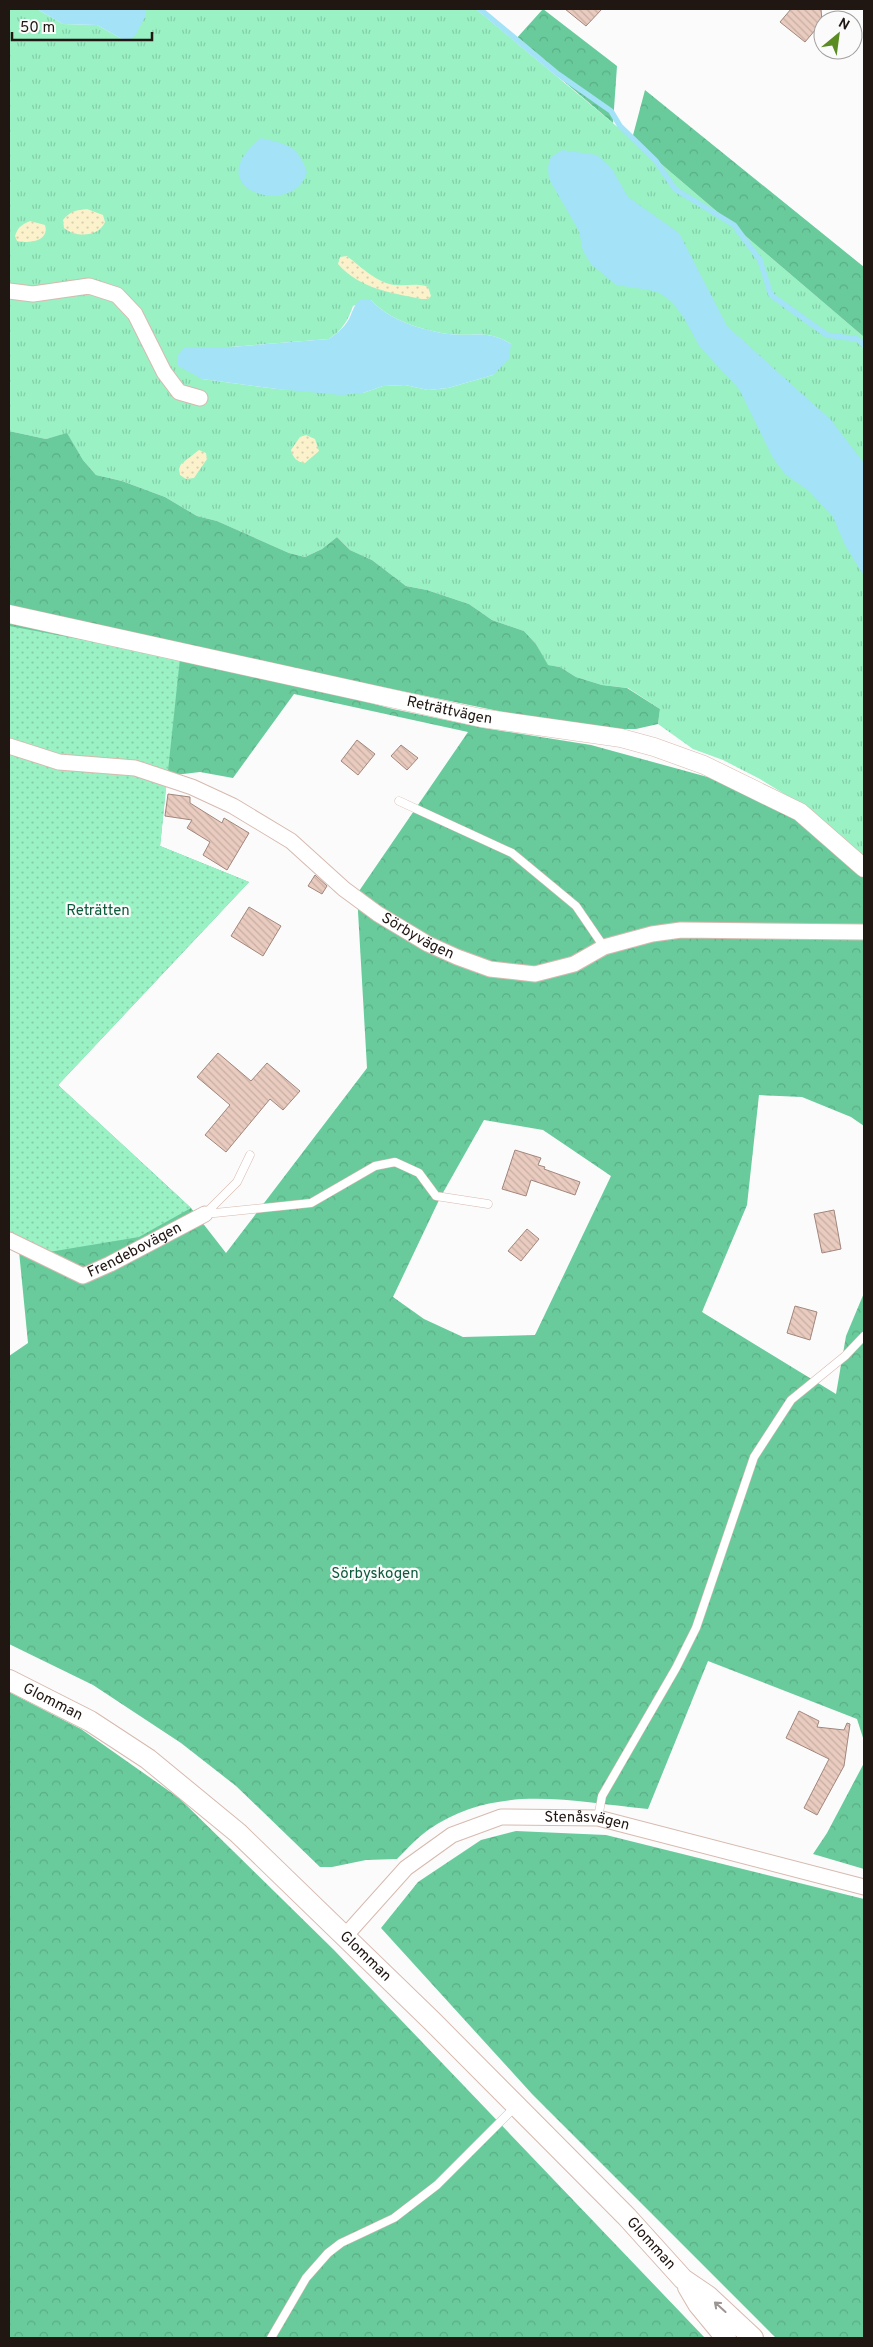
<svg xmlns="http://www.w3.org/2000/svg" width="873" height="2347" font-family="Overpass,sans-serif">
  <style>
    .grass { fill: url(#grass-tufts); fill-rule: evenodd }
    .forest { fill: url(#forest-crowns); fill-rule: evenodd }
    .sand { fill: url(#sand-dots) }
    .park { fill: url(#park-dots) }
    .water { fill: #a3e2f7 }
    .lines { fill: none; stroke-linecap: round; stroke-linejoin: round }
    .stream { stroke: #a3e2f7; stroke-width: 5.5 }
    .building { fill: url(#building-back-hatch); stroke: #a2867c }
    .service-casing { stroke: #d7baaf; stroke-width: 9 }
    .minor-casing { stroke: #d7baaf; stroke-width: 17 }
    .tertiary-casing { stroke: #d7baaf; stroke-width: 19 }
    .secondary-casing { stroke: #d7baaf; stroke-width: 22 }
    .service { stroke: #fff; stroke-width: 8 }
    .minor { stroke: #fff; stroke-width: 15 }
    .tertiary { stroke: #fff; stroke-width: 18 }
    .secondary { stroke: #fff; stroke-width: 20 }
    .oneway { stroke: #9b9694 }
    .labels { text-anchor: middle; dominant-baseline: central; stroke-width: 4.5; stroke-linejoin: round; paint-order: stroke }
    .street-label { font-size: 15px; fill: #201612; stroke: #fbfbfb }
    .park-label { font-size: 15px; fill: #0d5b3d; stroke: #fbfbfb }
  </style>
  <defs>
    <pattern id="grass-tufts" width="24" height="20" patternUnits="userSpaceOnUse" patternTransform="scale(1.25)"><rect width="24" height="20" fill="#99f1c4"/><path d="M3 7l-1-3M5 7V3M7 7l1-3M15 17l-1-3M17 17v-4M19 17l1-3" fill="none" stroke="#84cea7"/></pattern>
    <pattern id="forest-crowns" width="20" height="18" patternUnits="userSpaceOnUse" patternTransform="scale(1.25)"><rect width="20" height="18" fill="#69cb9c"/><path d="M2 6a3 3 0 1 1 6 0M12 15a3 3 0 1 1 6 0" fill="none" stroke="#5bae85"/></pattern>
    <pattern id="sand-dots" width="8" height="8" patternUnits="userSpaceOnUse" patternTransform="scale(1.25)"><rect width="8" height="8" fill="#fbf2cc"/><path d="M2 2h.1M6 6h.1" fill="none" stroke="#d7cfae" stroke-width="1.8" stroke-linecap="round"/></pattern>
    <pattern id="park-dots" width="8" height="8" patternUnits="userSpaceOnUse" patternTransform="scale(1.25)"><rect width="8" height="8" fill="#99f1c4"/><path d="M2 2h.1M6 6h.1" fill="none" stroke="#84cea7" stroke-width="1.8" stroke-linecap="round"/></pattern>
    <pattern id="building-back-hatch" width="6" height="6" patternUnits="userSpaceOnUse" patternTransform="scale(1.25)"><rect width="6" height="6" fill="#e9cbbf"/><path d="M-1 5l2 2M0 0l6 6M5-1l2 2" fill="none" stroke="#c8aea3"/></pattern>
  </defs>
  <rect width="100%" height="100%" fill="#fbfbfb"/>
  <path class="grass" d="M9,9H37L63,24L97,25L122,39L145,17V9H476L632,139L864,337V858L807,808L760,779L723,760L693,749L658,724L660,709L628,688L602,685L576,677L560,667L547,665L536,644L524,631L492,620L469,604L427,590L406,586L372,560L350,550L337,537L322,549L305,557L289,553L217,521L197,516L165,497L122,481L96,475L83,460L67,434L46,439L9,431ZM371,300C389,320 421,330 448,334C473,337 487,329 511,344L493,375L448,388L428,390L405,385L383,386L363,393L277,389L202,379L186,347H230L329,339C342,330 348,321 353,306Z"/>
  <path class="forest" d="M543,9L617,66L613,123L515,40Z
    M645,90L864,267V337L632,139Z
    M9,431L46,439L67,433L83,460L96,475L122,481L165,497L197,516L217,521L289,553L305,557L322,549L337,537L350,550L372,560L406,586L427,590L469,604L492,620L524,631L536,644L548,665L560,667L576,677L602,685L627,688L660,709L658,724L636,729H617L508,713L9,610Z
    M9,621L180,655L230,672L299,684L393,709L484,728L591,745L744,787L799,819L864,873V1126L851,1117L802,1097L759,1095L747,1205L702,1312L836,1394L846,1336L864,1293V1741L857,1719L708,1661L648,1809C571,1802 498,1782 428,1830C417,1838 407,1849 397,1859L366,1860L332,1867H320L236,1786L181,1743L93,1685L9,1644V1356L28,1343L18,1241L9,1233ZM294,694L468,732L357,894L367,1068L226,1253L191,1208L58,1085L249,882L160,846L167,776L200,772L233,778ZM484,1120L543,1130L611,1176L535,1335L463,1337L424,1319L393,1297L440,1198Z
    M9,1692L81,1729L179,1798L334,1950L705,2338H9Z
    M864,1763V1869L813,1854L827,1833Z
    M516,1831L606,1835L864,1899V2338H776L532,2094L381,1928L418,1882L481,1840Z"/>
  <path class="sand" d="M87,209L103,215L105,222C99,237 76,238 64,228L63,220C70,211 77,210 87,209Z
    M30,221L45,225C50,241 29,244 17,241L15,236C18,227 21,225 30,221Z
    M347,256C361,267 378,284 396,285C407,286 418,283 428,287L431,296L428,299H422C392,293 360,289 338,264L340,257Z
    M306,435L315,439L319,451L305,463C297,462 293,458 291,450L300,437Z
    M199,450L206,453L207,459L194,478L186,479L180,475L179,469L181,464Z"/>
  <path class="park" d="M9,626L180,658L160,846L249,882L58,1085L191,1208L139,1237L43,1253L9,1236Z"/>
  <path class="water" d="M37,9H145V17L135,36L130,39H122L97,25L63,24Z
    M261,138C288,145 297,144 307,172C305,176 303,183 299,186C275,211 202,185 261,138Z
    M562,150L597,155L612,169L628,197L679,233L727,326L831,420L864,463V576L845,545L833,517L809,491L785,474L773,458L739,389L700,347L684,318L673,303L660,293L649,290L616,285L591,264L583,251L579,231L549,179L548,167L551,157Z
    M361,299L371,300C389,320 421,330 448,334C473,337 487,329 511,344L509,359L493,375L448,388L428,390L405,385L383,386L363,393L341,395L277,389L202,379L178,366V355L185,347H230L329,339C336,334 344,328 349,319C353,311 353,306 361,299Z"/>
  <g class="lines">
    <path class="stream" d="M480,9L558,74L611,111L620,126L656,161L675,189L734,225L760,260L771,295L827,335L857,339L864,345"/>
  </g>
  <path class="building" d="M565,9H602L586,26Z
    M791,9H821L822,22L805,42L780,22Z
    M357,740L375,754L358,775L341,761Z
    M401,745L418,758L407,770L391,756Z
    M168,794L190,797V803L222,823L224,818L249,833L227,870L203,855L210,842L187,828L192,820L165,816Z
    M315,875L327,886L322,894L308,886Z
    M249,907L281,926L263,956L231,936Z
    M218,1053L251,1081L267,1063L300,1091L283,1110L270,1099L226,1152L205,1135L230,1105L197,1077Z
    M515,1150L541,1158L538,1165L545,1167L544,1169L580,1182L575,1195L531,1180L526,1196L502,1189Z
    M834,1210L841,1249L822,1253L814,1214Z
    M527,1229L539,1239L521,1261L508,1251Z
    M795,1306L817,1312L810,1340L787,1333Z
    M799,1711L819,1721L817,1727L844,1730L847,1723L850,1724L844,1766L817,1815L804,1808L829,1759L786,1738Z"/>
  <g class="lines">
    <g class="service-casing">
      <path id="service" d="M399,801L512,853L576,906L604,947
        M205,1214L311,1203L375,1166L395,1162L419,1173L436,1196L488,1204
        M205,1214L237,1182L250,1155
        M598,1818L602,1796L676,1668L696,1628L754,1457L791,1400L845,1356L864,1336
        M271,2338L306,2278L328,2253L341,2243L394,2218L437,2185L515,2107"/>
    </g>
    <g class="minor-casing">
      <g id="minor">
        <path d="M9,291L33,294L89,286L117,295L135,314L164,372L179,392L200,398"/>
        <path id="s1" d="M9,746L59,762L135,768L192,787L233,806L291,841L344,889L378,914L428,944L457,957L490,969L535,974L574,964L604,947L652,934L681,930L864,932"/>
        <path id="s2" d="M9,1240L83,1276L110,1264L205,1214"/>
        <path id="s3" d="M346,1935L406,1868L452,1835L501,1817L598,1818L864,1887"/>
      </g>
    </g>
    <g class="tertiary-casing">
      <g id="tertiary">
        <path id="s4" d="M9,614L481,718L621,738L654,747L704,765L800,812L864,868"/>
      </g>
    </g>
    <g class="secondary-casing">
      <g id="secondary">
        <path id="s5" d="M9,1680L90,1721L148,1759L238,1833L432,2021L627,2217L683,2279L708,2296L753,2338"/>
        <path d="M688,2287L698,2304L726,2338"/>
      </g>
    </g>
    <use href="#service" class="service"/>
    <use href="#minor" class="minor"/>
    <use href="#tertiary" class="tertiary"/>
    <use href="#secondary" class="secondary"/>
  </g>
  <defs><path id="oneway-shaft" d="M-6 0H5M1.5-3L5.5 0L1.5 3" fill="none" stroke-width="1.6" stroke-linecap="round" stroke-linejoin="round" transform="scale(1.25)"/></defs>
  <use class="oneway" href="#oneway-shaft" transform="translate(720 2307) rotate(-138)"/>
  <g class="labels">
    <g class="street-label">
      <text stroke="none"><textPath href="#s4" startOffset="451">Reträttvägen</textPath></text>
      <text stroke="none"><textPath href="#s1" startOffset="461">Sörbyvägen</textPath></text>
      <text stroke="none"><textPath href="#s2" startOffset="140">Frendebovägen</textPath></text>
      <text stroke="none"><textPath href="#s5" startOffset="49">Glomman</textPath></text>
      <text stroke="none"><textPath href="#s3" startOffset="285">Stenåsvägen</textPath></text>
      <text stroke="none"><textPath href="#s5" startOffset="454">Glomman</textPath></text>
      <text stroke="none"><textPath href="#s5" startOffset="859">Glomman</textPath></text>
    </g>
    <g class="park-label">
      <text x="98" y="911">Reträtten</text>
      <text x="375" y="1574">Sörbyskogen</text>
    </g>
  </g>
  <rect width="873" height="2347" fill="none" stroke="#201612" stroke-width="20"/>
  <g transform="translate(838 35) rotate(29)"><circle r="24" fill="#fbfbfb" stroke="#a39f9e"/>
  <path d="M0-4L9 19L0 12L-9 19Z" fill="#5b8c21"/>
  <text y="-8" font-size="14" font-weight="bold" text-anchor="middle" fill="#201612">N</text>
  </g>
  <path d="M12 32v8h140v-8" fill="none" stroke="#201612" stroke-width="2.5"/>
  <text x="20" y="32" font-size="15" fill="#201612" stroke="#fbfbfb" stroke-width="4" paint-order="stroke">50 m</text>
</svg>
